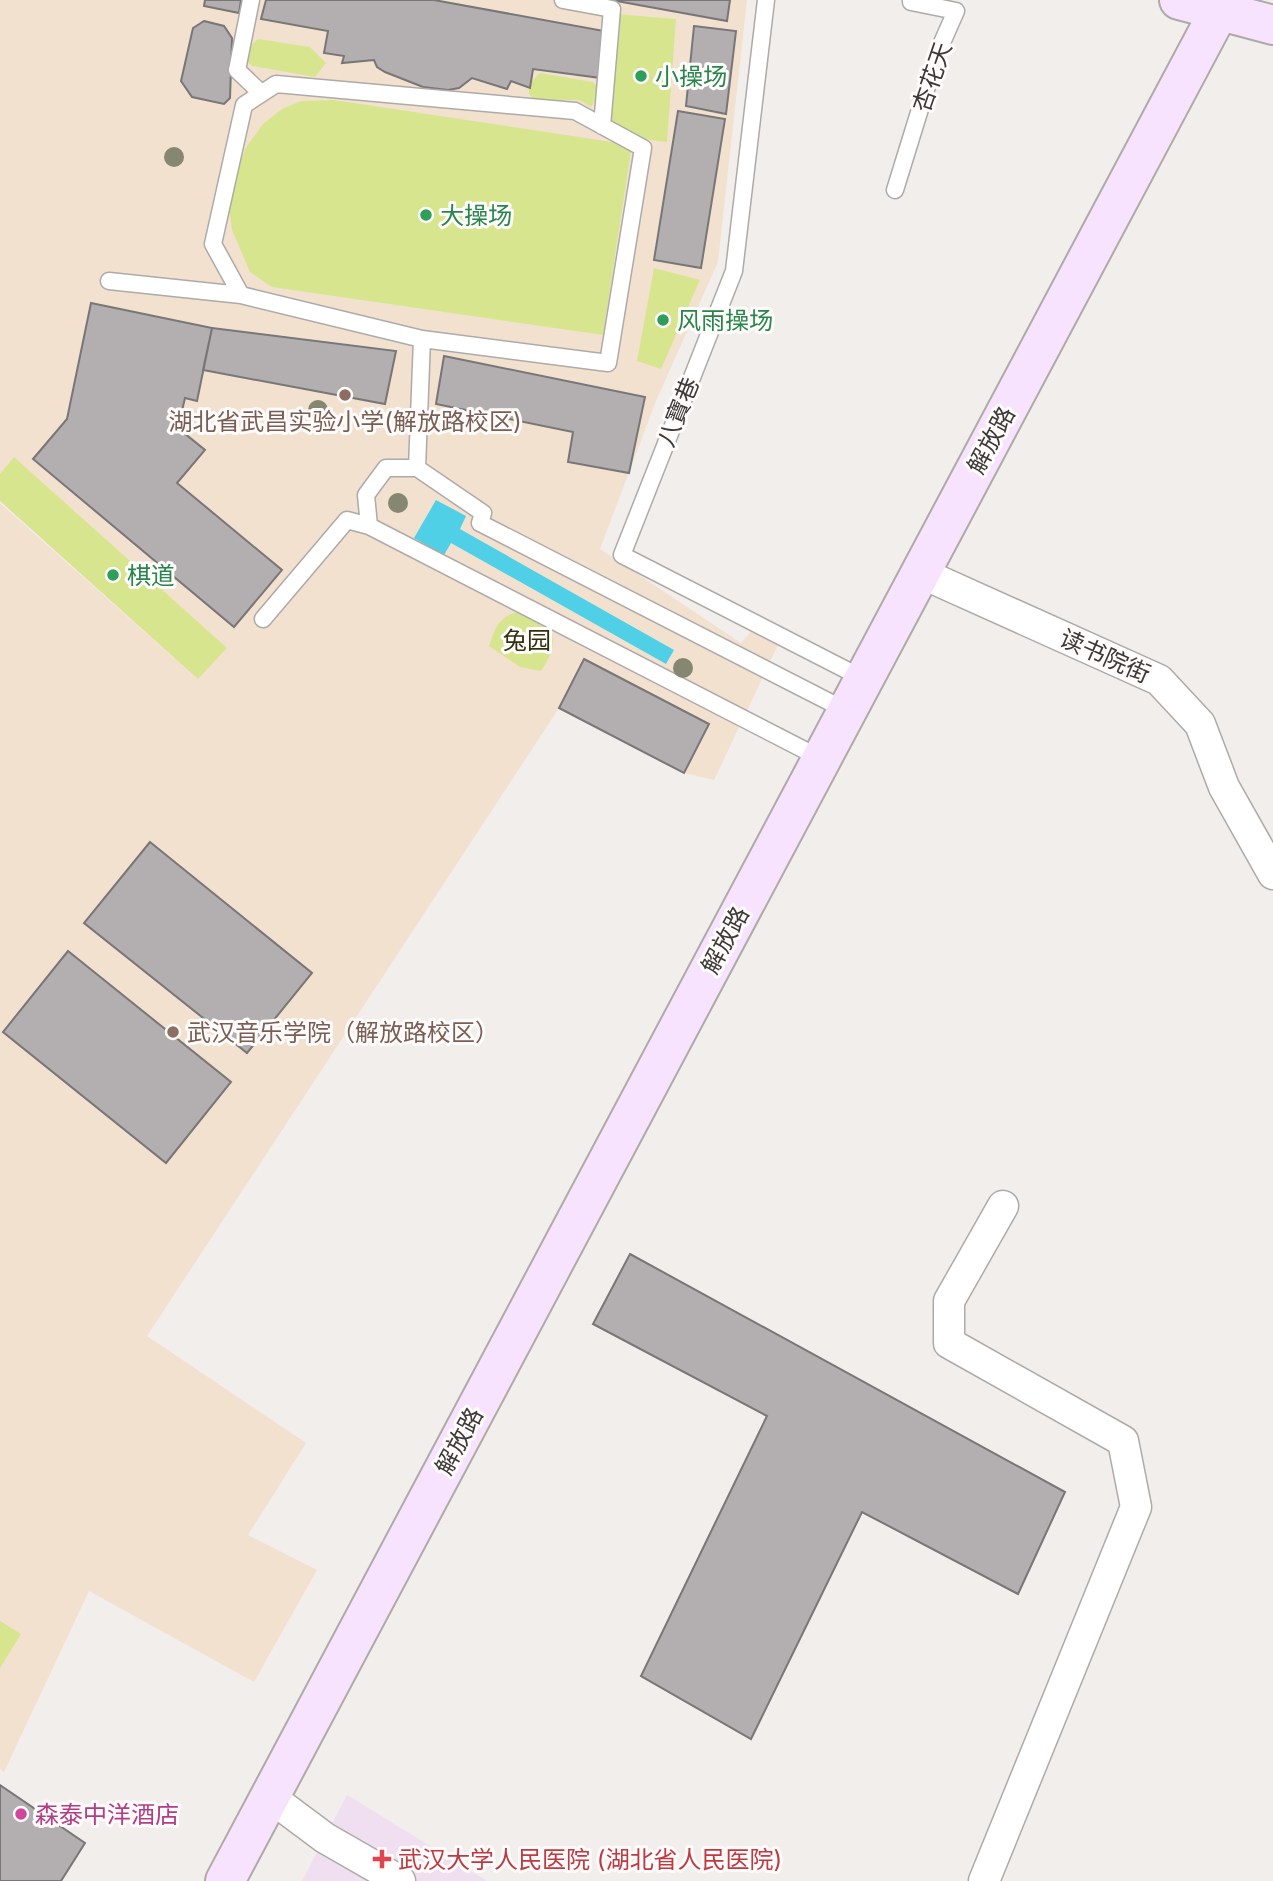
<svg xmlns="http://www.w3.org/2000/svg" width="1273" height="1881" font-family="Inter,'Noto Sans SC',sans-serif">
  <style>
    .education { fill: #f3e1d0 }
    .medical { fill: #efdff1 }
    .green { fill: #d7e58f }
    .water { fill: #4fd0e6 }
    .building { fill: #b3aeb0; stroke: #797677; stroke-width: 2 }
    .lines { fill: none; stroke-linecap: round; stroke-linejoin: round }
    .lane-casing { stroke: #aeaaa8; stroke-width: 19 }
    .street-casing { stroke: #aeaaa8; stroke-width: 33 }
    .secondary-casing { stroke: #aeaaa8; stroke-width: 42 }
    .lane { stroke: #fff; stroke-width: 16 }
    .street { stroke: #fff; stroke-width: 30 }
    .secondary { stroke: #f7e3fd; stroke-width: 38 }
    .tree { fill: #868771 }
    .leisure-dot { fill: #2e9e5b; stroke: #fffbfa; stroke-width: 2.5 }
    .education-dot { fill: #8d6e63; stroke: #fffbfa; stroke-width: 2.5 }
    .hotel-dot { fill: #d1479c; stroke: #fffbfa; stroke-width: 2.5 }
    .health-dot { fill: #e0444e; stroke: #fffbfa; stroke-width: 2.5 }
    .labels { text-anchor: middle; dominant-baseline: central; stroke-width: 6; stroke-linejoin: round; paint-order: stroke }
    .leisure-label { font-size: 24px; fill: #27864d; stroke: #fffbfa; text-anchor: start }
    .street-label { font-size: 24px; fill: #3b3a39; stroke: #fffbfa }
    .education-label { font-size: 24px; fill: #785e54; stroke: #fffbfa }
    .park-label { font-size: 24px; fill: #2d320c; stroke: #fffbfa }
    .hotel-label { font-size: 24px; fill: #b23c85; stroke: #fffbfa; text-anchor: start }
    .health-label { font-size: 24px; fill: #be3a42; stroke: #fffbfa; text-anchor: start }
  </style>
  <rect width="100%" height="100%" fill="#f2eeec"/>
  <path class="education" d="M0,0H747L718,262L656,401L600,549L741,643L753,629L780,641L714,780L684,773L709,724L584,659L559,708L147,1336L306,1443L248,1535L317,1570L254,1682L89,1591L4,1772L0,1769V503L203,684L0,501Z"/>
  <path class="medical" d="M347,1795L487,1881H302Z"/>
  <path class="green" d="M615,14L676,19L667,142L605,134Z
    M258,39L310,47L326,63L315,77L252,66L246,60V50Z
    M540,73L593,82L601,90L591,107L579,100H535L529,94V84Z
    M334,100L632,145L603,335L272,287L250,272L232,230L228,200L245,149L263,124L282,109L301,101Z
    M654,268L700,280L661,369L637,361Z
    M14,457L227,648L198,679L0,501V474Z
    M526,610L546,618C557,640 555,650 541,671L520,667L489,646C496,624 501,614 526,610Z
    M0,1621L21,1634L0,1668Z"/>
  <path class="water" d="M436,500L466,516L460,529L674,650L666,664L451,543L444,555L414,538Z"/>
  <path class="building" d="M205,0H241L239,13L204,6Z
    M266,0H434L604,31L601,78L533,69L530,88L511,81L507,89L472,78L459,88L448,90L423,87L385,72L377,67L374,60L342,63L344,56L324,53L328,31L261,19Z
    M611,0H730L727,21Z
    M204,21L224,26L232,38L230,98L224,104L192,97L181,81L193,28Z
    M694,26L736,31L726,114L686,106Z
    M678,111L725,119L701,268L654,260Z
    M91,303L212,328L197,401L185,398L178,428L205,450L177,483L282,570L234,627L33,459L67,419Z
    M212,328L396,351L385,404L203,370Z
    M444,356L645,397L629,473L568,462L573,432L436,404Z
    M584,659L709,724L684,773L559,708Z
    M150,842L312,973L247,1053L84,923Z
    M68,951L231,1082L166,1163L3,1032Z
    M630,1254L1065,1492L1018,1594L862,1512L751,1739L641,1676L767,1416L593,1324Z
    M0,1785L85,1843L61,1881H0Z"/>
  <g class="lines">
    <g class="lane-casing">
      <path id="lane" d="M251,0L237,70L261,93
        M563,0L612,9L602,126
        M766,0L734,271L622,555L864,679
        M895,190L937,54L956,11L911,2V0
        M109,281L241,295
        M422,339L241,295L213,244L244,105L276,84L575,111L643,148L608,363L422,339L417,468L483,513L480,523L847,711
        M417,468H386L366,495L369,526L822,759
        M263,619L347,520L369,526"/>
    </g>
    <g class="street-casing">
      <path id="street" d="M921,573L1159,680L1200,724L1224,787L1273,874
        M270,1797L325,1838L400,1881
        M984,1881L1136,1507L1123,1441L949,1343V1301L1003,1206"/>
    </g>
    <g class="secondary-casing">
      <path id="secondary" d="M1179,0L1273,25
        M225,1881L1225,0"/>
    </g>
    <use href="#lane" class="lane"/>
    <use href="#street" class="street"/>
    <use href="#secondary" class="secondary"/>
  </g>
  <g class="tree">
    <circle cx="174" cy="157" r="10"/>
    <circle cx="318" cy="410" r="10"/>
    <circle cx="398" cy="503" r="10"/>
    <circle cx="683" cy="668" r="10"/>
  </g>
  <g class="leisure-dot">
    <circle cx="641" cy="76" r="7"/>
    <circle cx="426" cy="215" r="7"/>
    <circle cx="663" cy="320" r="7"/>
    <circle cx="113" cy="575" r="7"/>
  </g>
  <g class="education-dot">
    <circle cx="345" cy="395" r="7"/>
    <circle cx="173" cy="1032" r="7"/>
  </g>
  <circle class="hotel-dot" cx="21" cy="1814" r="7"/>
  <path class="health-dot" d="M378.5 1848.5h7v7h7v7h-7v7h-7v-7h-7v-7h7z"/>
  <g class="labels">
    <g class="leisure-label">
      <text x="655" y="76">小操场</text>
      <text x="440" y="215">大操场</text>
      <text x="677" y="320">风雨操场</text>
      <text x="127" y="575">棋道</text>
    </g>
    <g class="street-label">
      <text transform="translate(932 77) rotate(-71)">杏花天</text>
      <text transform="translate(678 412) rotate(-68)">八寶巷</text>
      <text transform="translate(991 440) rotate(-62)">解放路</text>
      <text transform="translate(1105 656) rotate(24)">读书院街</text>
      <text transform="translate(725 940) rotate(-62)">解放路</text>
      <text transform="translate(459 1441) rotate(-62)">解放路</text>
    </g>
    <g class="education-label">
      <text x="345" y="421">湖北省武昌实验小学(解放路校区)</text>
      <text x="187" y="1032" text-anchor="start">武汉音乐学院（解放路校区）</text>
    </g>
    <g class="park-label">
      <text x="527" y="640">兔园</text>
    </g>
    <g class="hotel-label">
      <text x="35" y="1814">森泰中洋酒店</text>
    </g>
    <g class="health-label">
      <text x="398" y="1859">武汉大学人民医院 (湖北省人民医院)</text>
    </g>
  </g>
</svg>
